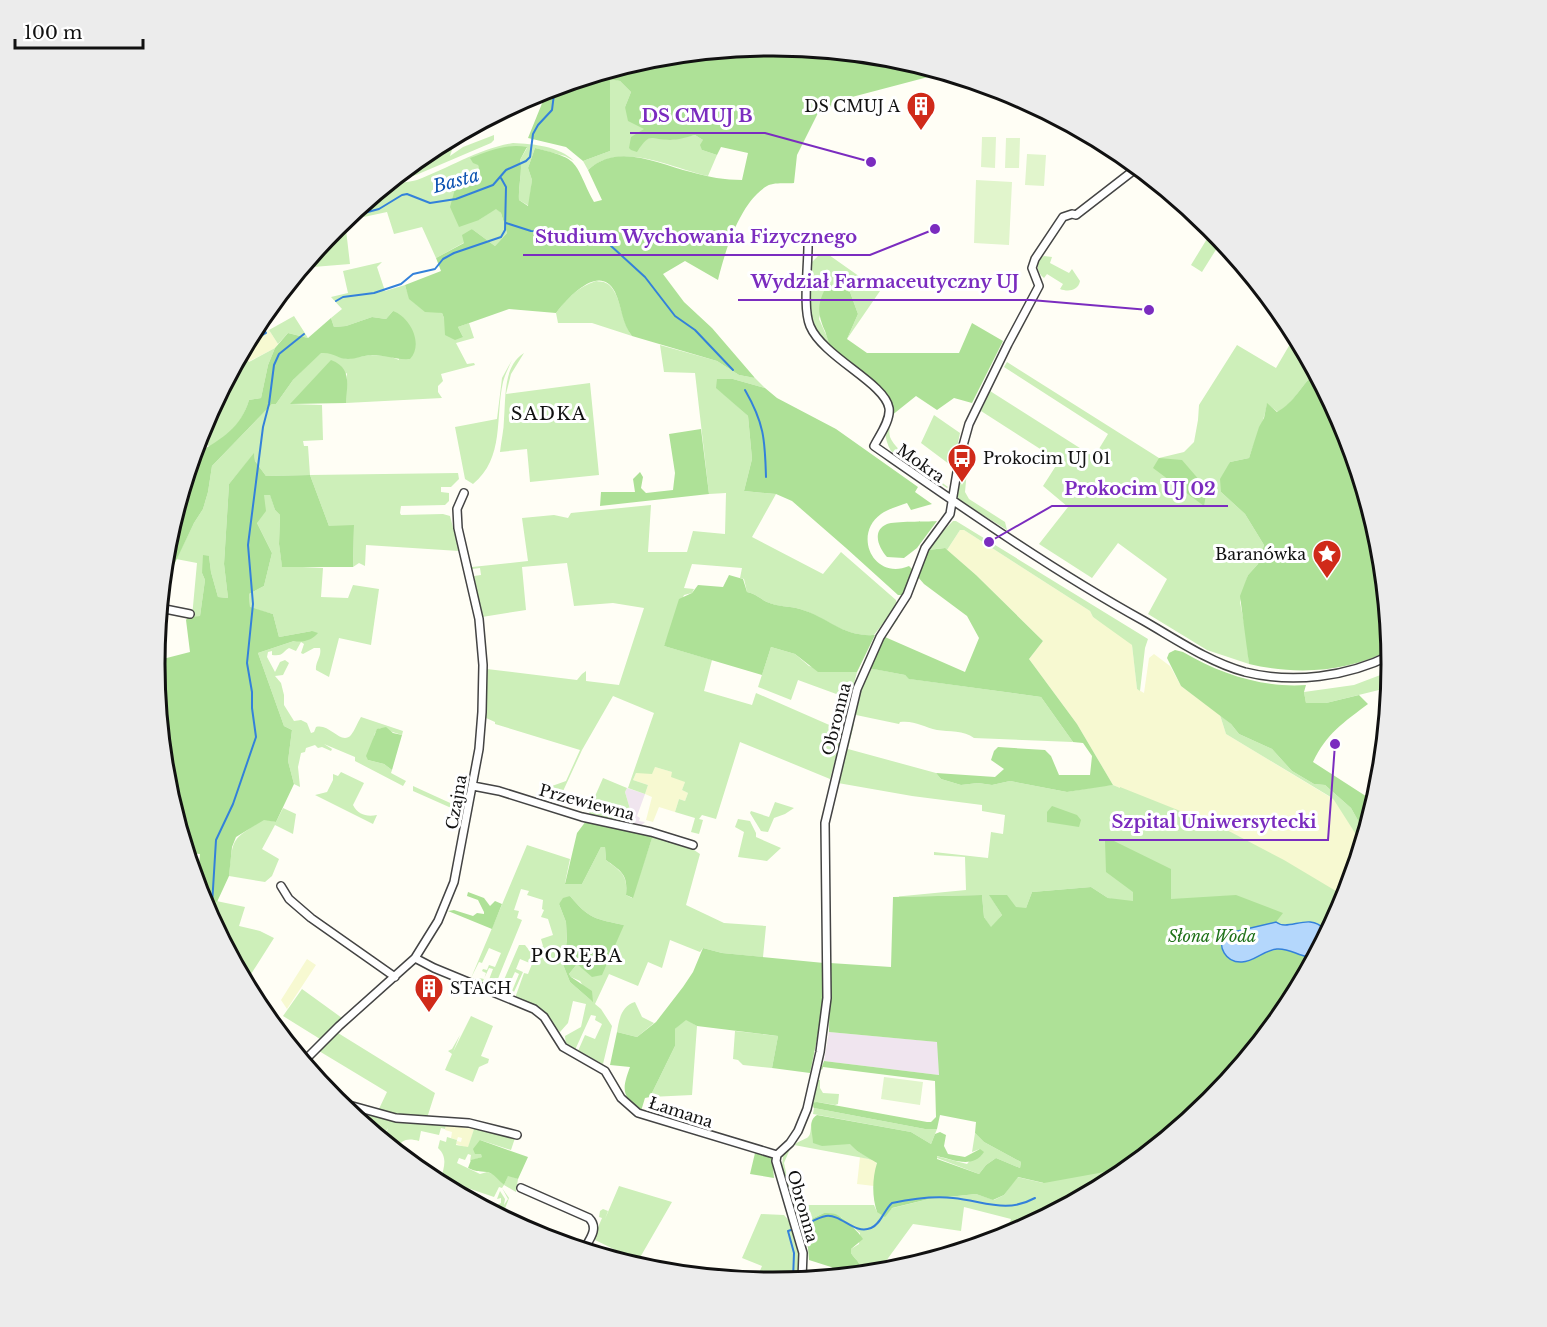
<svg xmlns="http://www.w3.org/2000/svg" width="1547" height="1327" font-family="'Libre Baskerville',serif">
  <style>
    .industrial { fill: #f0e5ef }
    .farmland { fill: #f7f9d1 }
    .green { fill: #cdefb9; fill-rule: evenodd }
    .forest { fill: #aee197 }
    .pitch { fill: #e1f5cc }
    .water { fill: #b4d7fc; stroke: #3381da; stroke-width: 1.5 }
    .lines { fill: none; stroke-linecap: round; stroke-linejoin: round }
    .stream { stroke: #3381da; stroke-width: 2 }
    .street-casing { stroke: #444; stroke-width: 10 }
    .street { stroke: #fff; stroke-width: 7 }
    .labels { text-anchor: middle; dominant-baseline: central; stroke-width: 6; stroke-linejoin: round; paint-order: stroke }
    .poi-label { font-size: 16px; fill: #111; stroke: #fff; text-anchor: end }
    .street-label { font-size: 16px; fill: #111; stroke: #fff }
    .park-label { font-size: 16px; font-style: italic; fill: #1f7119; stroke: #fff }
    .water-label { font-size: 18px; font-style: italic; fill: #0c52b1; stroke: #fff }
    .neighbourhood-label { font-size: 18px; letter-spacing: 1.5px; fill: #111; stroke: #fff }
    .rim { fill: none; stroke: #111; stroke-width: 3 }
    .leader { fill: none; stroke: #7b2cbf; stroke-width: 2 }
    .callout-dot { fill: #7b2cbf; stroke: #fff; stroke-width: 2 }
    .callout-label { font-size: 18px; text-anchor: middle; font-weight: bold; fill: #7b2cbf; stroke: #fff; stroke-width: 6; stroke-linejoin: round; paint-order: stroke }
  </style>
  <rect width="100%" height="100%" fill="#fffef5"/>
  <path class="industrial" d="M627,788L645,794L637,816L640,818L639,821L645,822L639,828L626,821L630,809L625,792Z
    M829,1032L938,1042L939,1075L824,1061Z"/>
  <path class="farmland" d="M269,330L278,344L275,348L248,362L240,360L239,359L248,342Z
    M960,530H964L1090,611L1093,617L1125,638L1132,645L1137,689L1144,693L1149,658L1154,654L1170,666L1181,686L1220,715L1226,734L1335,800L1362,844L1345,901L1113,785L1077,724L1029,659L1043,641L976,575L947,550Z
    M655,767L672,772L685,782L682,790L688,793L685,801L679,799L675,812L659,807L653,822L646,820L652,797L645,794L648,785L633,780L636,773Z
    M307,959L316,965L287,1009L281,1000Z
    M446,1125L474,1129L468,1148L456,1144L457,1141L461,1142L462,1138L458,1137L457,1140L451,1138L452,1132L445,1130Z
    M860,1157L874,1160L877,1164L874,1186L857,1184Z"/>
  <path class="green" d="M609,78L620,81L631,92L625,107L645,129L639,149L642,142L650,137L671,140L695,135L703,140L702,150L717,155L708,176C671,168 621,140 588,170L583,161L610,151Z
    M457,135L450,156L463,147L494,135V140L491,143L416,175L390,182L430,149Z
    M513,143C534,144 559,146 574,161L565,156L535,148L528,168L532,180L529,206L519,200C518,187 523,170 520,160L527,148L478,165L482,176L479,220L496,208L501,213L507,233L495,246L472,229L465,242L436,258L422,227L394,234L387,212L345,221L350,264L313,267L311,257C332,232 354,208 381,189C391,183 406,183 417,180C449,168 478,149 513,143Z
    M1213,229L1222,240L1202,272L1191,265Z
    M829,255L880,291L847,339L858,314L850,292L828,283L819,319L832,348C828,344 823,339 819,334C806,315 812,283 812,262L818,256Z
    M1044,256L1052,257L1050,263L1069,273L1072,269L1080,281C1078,291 1068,292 1060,289L1063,284L1047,274L1044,278C1036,272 1035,261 1044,256Z
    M382,262L377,267L385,291L405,285C412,309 420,306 442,313L444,318L463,337L458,327L469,323L474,338L456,343L467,364L474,363L475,365L441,374L443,381L438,386V392L442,398L346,403L347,373L291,404L322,405L323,440L303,441L304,446H308L310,475L458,473L459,479L451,487H441V492L449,493V501L445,505L401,506L400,513L401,515L443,514L450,516L459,551L366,545L365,566L359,563L353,567L354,526H329L310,475L266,476L255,461L254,454L229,484L224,564L228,598L218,597L211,572L209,556L202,573L205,580L200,616L192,617L197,563L176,559L194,523L203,509L208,492L212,466L272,404H276L293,380L321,352H331L346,359L370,355L389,356L399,360L393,311L386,319L372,317L346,326L334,327L331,318L342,309L331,297L348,293L343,271Z
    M596,281C600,282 603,281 606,283C621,290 621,323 632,336L592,323H558L556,313C567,298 578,287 596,281Z
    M294,316L308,338L288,333L278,344L269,330Z
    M1291,325L1294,331L1293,339L1297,337L1316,372C1301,385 1295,402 1278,412L1267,404C1264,422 1255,440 1249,458L1230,462L1221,492L1245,514L1264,545L1258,564L1248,575L1240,602L1246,633L1249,664L1207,650L1148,614L1167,579L1118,543L1092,578L1039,544L1068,507L1043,486L1059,461L981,411L990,391L1094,457L1108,434L1004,367L1007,362L1159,458L1184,452L1194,442L1198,420L1199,405L1237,345L1276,368L1293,339L1289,332Z
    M660,345L717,361L739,375L755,378L765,388L733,379L717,388L748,416L752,459L744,491L776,494L752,537L823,574L841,552L896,600L897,605L874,635C843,637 828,618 800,609C790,606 776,607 767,602C759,598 756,594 747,592L744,579L740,578L742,568L692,564L684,588L694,589L692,593L684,595L664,646L712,660L704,691L752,705L756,693L843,731L830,779L740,742L716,819L702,815L699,819L703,820L699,834L691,832L695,818L675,812L679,799L685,801L688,793L682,790L685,782L671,777L672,772L655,767L652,774L636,773L633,780L648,785L645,794L628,788L654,713L613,696L582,750L558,802L553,801L551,799L555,792L552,786L566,781L580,750L495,724V722L486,718L487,669L577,680L582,674L586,671V681L619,685L644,608L613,603L574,606L567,563L522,567L526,610L482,617L474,576L481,575L480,568L472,569V567L528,561L522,518L554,515L568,518L571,513L651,505L648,552H687L693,531L725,534L726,493L709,494L695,373L664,372Z
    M275,348L268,365L261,398L249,400C243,422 229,435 210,447L199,438L202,426L239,359L240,360L245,357L249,362Z
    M524,353L511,374L506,394L590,383L599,475L530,482L527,449L500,452C501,441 504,430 504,419C506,397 503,366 524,353Z
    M512,360C509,367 505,374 503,382C495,417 505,458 473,484L465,479L455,427L497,419L502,378Z
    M894,413C891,421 888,429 890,437C896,453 933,475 948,487L947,488L891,451C884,438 882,425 894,413Z
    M934,415L960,433L953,467L921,443Z
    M967,448L969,449L965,492L969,499L1005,522L1007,530L957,499Z
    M270,494L275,510L280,515L279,544L282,566L323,568L321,597L348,598L353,585L379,589L371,645L339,638L329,677L316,670C315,662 322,656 320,648H314L303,654L301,653L304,644L301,642L296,651L289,648C281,653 284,656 272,655V651L268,652L267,657L275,672L280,662L285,660L289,663L283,675L275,676L281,683L284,695V705L294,721L301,720L307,723L311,733L314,732L316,727C330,723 341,746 351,735C355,730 357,723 361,717L403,731L402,735L380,728L375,733L368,760L384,764L392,770L391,773L406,781L403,786L355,761V757L324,744L332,749L331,751L322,747L318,748L315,745L306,748L305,752L301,753L298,767L300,787L294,784L288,761L292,730L284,726L258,653L294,641L312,631L279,637L273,614L250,608L249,594L264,586L272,553L257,523L264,495Z
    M953,521H956L1148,639L1145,648L1140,691L1137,689L1132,645L1093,617L1090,611L964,530H960L947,550L944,548L928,550L934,540Z
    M897,618L898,619L885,637L869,668L905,675L910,679L1041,697L1073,742L974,738C964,730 949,732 937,730C924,727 914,720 900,722L899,724L856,715V710C864,679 873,640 897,618Z
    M771,647L795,654L809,666L830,672H857L850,699L798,680L791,700L758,687Z
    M1391,671L1390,685L1383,689L1326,703H1306L1304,692L1354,685Z
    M1220,715L1231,724L1239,734L1272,749L1292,771L1314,784L1325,785L1351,808L1365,833L1362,844L1334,800L1329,796L1226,734Z
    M854,724L848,749L936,773L941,779L961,785L978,783L992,785L1010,781L1067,792L1101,786L1113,785L1120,788V787L1223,828L1284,860L1346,897L1288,1007L1211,1101L1117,1178L1004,1237L1011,1219L964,1207L961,1231L913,1224L878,1272L859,1274C863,1263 856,1261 851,1253V1249L859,1244L860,1233L841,1217L824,1213L801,1224C791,1202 777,1178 784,1153L790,1149L784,1163L793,1205H874L877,1212L929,1199L976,1194L994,1200L1004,1195L1017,1177L1043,1183L1115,900L1108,898L1091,887L1032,892L1026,908H1016L990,896L1002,915L991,928L984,917L982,895L893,897L966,890L965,857L934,855V852L988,858L991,832L1003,834L1005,815L982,811V805L912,796L838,783L852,725Z
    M341,772L364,783L353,805C358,815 367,817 377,815L373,824L315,795L327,792L333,780V774L338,776Z
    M603,778L627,788L625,792L630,809L625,822L622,823L590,816L589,810Z
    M413,786L459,807L463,792L468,791L465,807L458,811L413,791Z
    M775,802L794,808L785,814L774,818L768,832L761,831L750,813L751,811L769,817Z
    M283,808L296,814L293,834L275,825L262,849L279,859L272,876L265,882L229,876C233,836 231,841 264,819L276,822Z
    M738,819L750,821L756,833V837L781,848L767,861L738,857L744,832L735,827Z
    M653,835C669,840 687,844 700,854L686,905L724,923L766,926L763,957L722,953L703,948L700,952L670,940L662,968L648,962L638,986L609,974L595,1004L601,1009L612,1026L603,1064L578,1051L585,1035L595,1039L602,1024L595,1020L596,1016L591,1015L575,1050L566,1046L565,1036L581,1027L586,1004L573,1001L568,1023L560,1032L550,1021L528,1004L515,998L524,973L528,974L532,964L520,959L516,969L523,972L514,992L512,991L519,974L515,972L507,989L504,991L500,989L519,945H525L529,950L543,946L541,939L553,935L548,919L541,917L544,910L542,909L543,900L527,895L529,891L521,889L514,910L519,911L517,918L522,920L495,986L487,985L493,969L489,968L482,983L478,981L479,978L484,979L486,973L482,971L483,969L487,970L489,965L495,967L501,953L489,948L482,963L479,962L471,978L527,845L570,859L565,883L582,884L601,847H605L606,860C621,872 628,874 626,895L632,898ZM570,896C589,919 596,919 624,925L577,964L569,974L571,977L580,981L592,1001L570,982L562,962L567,943L566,922L559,904Z
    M202,898L245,907L239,926L260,931L274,938L246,982Z
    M302,989L342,1018L320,1039L283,1016Z
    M635,1002L642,1017L654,1023L637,1037L617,1032C619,1020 621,1006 635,1002Z
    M471,1016L493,1026L481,1056L489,1059L488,1063L479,1067L473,1082L445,1070L452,1054L448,1051L452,1049L460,1035L453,1052Z
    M686,1019L697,1026L692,1095L650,1097L675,1046V1029Z
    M735,1031L778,1036L772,1068L743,1065L738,1060L733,1059Z
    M338,1033L435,1093L427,1118L404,1117L378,1111L387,1092L319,1051Z
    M818,1080H820V1088L823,1093L839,1094L838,1104L835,1105L817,1102L814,1108L925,1129H937L931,1144L911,1132L813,1114L814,1108L811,1105Z
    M344,1107L399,1123L446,1125L445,1129L441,1128L439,1135L421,1131L419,1141C408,1138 401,1139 397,1150L387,1143L390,1135L386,1133L388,1128L381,1138Z
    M811,1122L813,1136L838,1144L850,1143L857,1151L874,1160L794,1145C807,1135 811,1143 811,1122Z
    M463,1126L515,1138L511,1150L480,1140L482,1157L470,1161L471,1155L468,1154L465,1160L459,1158L457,1163L480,1174L487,1172L495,1175L504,1185L508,1175L518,1179L516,1192L504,1185L502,1188L509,1198L503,1214L455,1191L497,1205L501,1203V1198L497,1199L500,1191L505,1199L504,1205L508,1199L502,1188L499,1187L494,1197L441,1179C444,1167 448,1157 438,1148L440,1140L446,1142L447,1137L457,1140L456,1145L468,1147L474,1129Z
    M975,1133L984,1142L1021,1162L1020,1168L996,1158L986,1165L979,1174L937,1158L936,1156L967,1164L980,1149L972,1152Z
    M619,1186L672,1202L638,1261L593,1239L602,1218L599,1217L600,1211L603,1209L608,1211L605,1219Z
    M761,1214L784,1215C798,1228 801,1263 797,1280L773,1282L756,1280L762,1266L742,1258Z"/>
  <path class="forest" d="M773,45L894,57L973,81L928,77L852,97L818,113L797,155L794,183C786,184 774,182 767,186C740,202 725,251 718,280L685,261L663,274L684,302L712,328L755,378L739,375L717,361L632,336C622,324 622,307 615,292C600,262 567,298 556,313L509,309L458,327L463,337L455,340L445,335L444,318L442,313L425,312L409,299L405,285L441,271L436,258L464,243L462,235L472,229L495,246L507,233L501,213L496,209L479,220L459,227L450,207L458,178L481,176L478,165L473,163L470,158C489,151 507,143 527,147L520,160C523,170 518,186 519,200L528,206L532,180L528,168L535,148C582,159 573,162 594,202L602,200L588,170C618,142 658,164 691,172C708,177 725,180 742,180L748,153L721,147L717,155L702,150L700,145L703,140L695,135C687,137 678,140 670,140C649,140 651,131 637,152L631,150L629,148L631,137L644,129L628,121L625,107L631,92L620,81L610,79V151L583,161L566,147L528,138L545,96L537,92L653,57Z
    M828,283L850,292L858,314L847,339L867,353H959L972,323L1003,341L972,403L954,398L937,410L916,396L891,416C895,384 849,370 832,348C829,344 827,337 825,331C816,311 818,302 828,283Z
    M393,311C410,317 424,344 410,359C396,360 385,355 372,355C364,355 356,359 348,359C338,359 334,352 321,353L293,380L276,404H272L212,466L208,492L203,509L194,523L172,569L163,578L167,543L179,503L185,491L184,488C187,478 190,471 198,464L199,452C222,439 241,427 249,400L261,398L268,365L275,348L288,333L308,338L331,318L334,327L346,326L372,317L386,319Z
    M331,360C352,368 347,384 346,403L290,404Z
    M1316,372L1345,427L1380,543L1391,649C1348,673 1295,675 1249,664L1240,596L1248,575L1258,564L1264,545L1245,514L1221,492L1220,479L1230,462L1249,458L1259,427L1264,418L1267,403L1277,412C1295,402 1301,385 1316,372Z
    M717,379H733L765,388L777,398L836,429L918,487L915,492L932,504L911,510L907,503C899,506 888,509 881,514C852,535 874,581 909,566L912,569L903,595H898L846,548L792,501L776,494L744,491L752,459L748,416L716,388Z
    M701,429L709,494L600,506L601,492H635L633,479L640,472L643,477L641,488L646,493L673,490L675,473L669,434Z
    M254,453L255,461L266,476L310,475L329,526L354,525L353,567H282L279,544L280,515L275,510L270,495H264L266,511L257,523L272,553L264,586L249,594L250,607L273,614L279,637L312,631L318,633C312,640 303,643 294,641L258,653L284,726L292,730L288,761L294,784L276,822L264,820L236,837L232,847L229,876L217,902L202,898L192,867L199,865L200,854L188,853L184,842L186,822H178L167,784L155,663V661L190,652L186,620L188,617L200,616L205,580L202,573L203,555L209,556L211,572L218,597L228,598L224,564L229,484Z
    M1159,458L1182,460L1207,489L1204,506L1153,468Z
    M937,521L917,548L904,558L887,557C879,548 871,531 887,524C895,521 926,522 937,521Z
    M945,548L976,575L1043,641L1029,659L1077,724L1113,785L1067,792L1010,781L992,785L978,783L961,785L941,779L936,773L995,777L1004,769L991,760L994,751L998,747L1045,750L1051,756L1059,775H1090L1092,756L1083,743L1073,742L1041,697L909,679L905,675L868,668L885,637L965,672L979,638L967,616L924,584L918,577L928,550Z
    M729,575L743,579L747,592C756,594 759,598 767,602C777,607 790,606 800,609C830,618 842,637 875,635L857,672H818L795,654L771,647L762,675L664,646L679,599L692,593L698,585L723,587Z
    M1175,650L1183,652C1220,674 1263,688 1306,685L1304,692L1306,703H1326L1359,695L1368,704C1344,722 1326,734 1313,762L1375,802L1365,833L1351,808L1325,785L1314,784L1292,771L1272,749L1239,734L1231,724L1181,686L1167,658L1169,653Z
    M386,727L393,733L402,735L392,770L384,764L368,760L366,756L377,729Z
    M1052,806L1077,815L1081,820L1079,827L1047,822V812Z
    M586,821L653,835L633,898L626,895C628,874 622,872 606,860L605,847H601L582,884H565L577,833Z
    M1105,841H1114L1171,869V899L1236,895L1283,913L1276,922L1225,934L1259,956C1287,941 1289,957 1315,954L1319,949L1288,1007L1211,1101L1134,1164L1099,1173L1044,1183L1018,1177L1004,1195L993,1200L976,1194L929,1199L892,1208L885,1217L877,1212C872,1197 872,1179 877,1163L857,1151L850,1144L822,1146L813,1143C813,1133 807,1121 817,1115L911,1132L931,1144L935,1134L940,1132L946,1135L944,1146L948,1154L965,1157L980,1149L984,1152C973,1169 954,1160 937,1156V1159L979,1174L986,1165L996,1158L1020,1168L1021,1162L984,1142L975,1133L976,1122L940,1115L937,1129H925L814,1108L813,1103L817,1102L927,1122H931L936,1117L935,1081L823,1067L822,1070L821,1069L824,1061L939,1075L937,1042L829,1032L830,963L891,967L893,897L982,895L984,917L991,927L1002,915L989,895H1007L1016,907L1026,908L1032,892L1091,887L1108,898L1133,901V892L1106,872Z
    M468,892L484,898L490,906L495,901L502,904L492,929L448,911L454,910L473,916L477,913L484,914V912L478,900L467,896Z
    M570,896C589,919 596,919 624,925L602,975L592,977L577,964L569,974L571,977L592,991L593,1002L570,982L562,962L567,942L566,922L559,904L563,898Z
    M703,948L722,953L824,963C825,1000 818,1036 810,1073L772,1068L778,1036L697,1026L686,1020L675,1029V1046L650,1097L645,1098L641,1111C621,1096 622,1089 630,1067L610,1065L617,1032L637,1037L656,1022L683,987L693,972Z
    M480,1140L528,1157L518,1179L508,1176L504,1185C499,1181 494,1173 487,1172C478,1171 477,1172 468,1168L471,1160L482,1157L481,1154H475L473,1149Z
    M755,1153L772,1158L774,1178L750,1174Z
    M824,1213C827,1213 832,1213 835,1214C842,1216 860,1233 863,1239L851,1249V1253C856,1261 863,1263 859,1274L845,1275L831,1267L809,1260L808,1248L801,1224Z"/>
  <path class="pitch" d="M982,137H996L995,168L981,167Z
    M1006,138H1020L1019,168H1005Z
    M1027,154L1046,155L1044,186L1025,185Z
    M976,180L1012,182L1009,245L974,243Z
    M884,1077L923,1082L920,1105L881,1099Z"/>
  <path class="water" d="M1276,922C1288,932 1309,912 1324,929C1320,941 1321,953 1308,957C1297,955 1288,948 1277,949C1264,950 1254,962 1242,962C1226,963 1216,946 1225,934Z"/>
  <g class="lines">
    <path class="stream" d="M345,218L379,209L402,195L407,194L430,203L456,199L493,185L506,170L526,161L530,157L533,134L538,125L552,110L555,86
      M506,223L531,231L565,232L567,236L601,241L610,245L645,277L675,316L695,330L733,370
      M336,301L343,297L374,293L401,284L413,274L435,269L443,259L454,253L501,237L505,230L506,187L501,178
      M247,344L266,333L259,321
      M745,390C764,423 765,439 766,477
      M212,905L216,840L233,804L256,737L252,708V692L247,663L253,604L248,545L263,427L269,404L274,365L279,354L304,334
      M805,1225C811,1222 819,1217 826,1216C842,1214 854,1235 871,1228C881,1224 884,1210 892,1203C911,1199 933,1196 953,1198C984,1201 1006,1214 1035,1198
      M791,1230L788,1231L794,1253L793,1280"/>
    <g class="street-casing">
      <path id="street" d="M808,239C809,262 802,307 810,326C823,357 885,383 889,408C891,420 879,436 874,446C962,507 1050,569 1144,621C1177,640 1209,662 1245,672C1293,684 1347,677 1391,655
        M160,608L190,614
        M473,786L499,791L582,817L651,832L693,845
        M281,886L289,899L311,918L395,977
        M415,958L434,968L534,1009L544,1017L563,1047L605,1071L621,1098L638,1113L777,1155
        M304,1061L339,1026L415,958L438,921L454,882L479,749L482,712L483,665L479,619L458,528L457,509L464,493
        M338,1102L396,1118L469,1123L517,1135
        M521,1188L589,1218C599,1228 590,1239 584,1249
        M802,1279L803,1253L776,1161L777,1155L790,1143L798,1131L807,1109L820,1052L827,998L825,823L857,689L880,637L907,595L925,548L950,514L959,460L969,424L1008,344L1039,286L1032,268L1035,259L1063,217L1072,214L1076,215L1138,167"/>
    </g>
    <use href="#street" class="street"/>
  </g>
  <defs>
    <g id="building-pin" transform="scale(1.5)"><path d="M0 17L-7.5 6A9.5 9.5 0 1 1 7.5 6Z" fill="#d02a19" stroke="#fff"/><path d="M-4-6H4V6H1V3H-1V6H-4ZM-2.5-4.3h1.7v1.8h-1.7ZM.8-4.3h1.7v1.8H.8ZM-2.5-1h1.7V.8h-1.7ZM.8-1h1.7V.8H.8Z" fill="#fff"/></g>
    <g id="bus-pin" transform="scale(1.5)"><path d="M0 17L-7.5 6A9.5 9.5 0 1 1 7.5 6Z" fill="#d02a19" stroke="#fff"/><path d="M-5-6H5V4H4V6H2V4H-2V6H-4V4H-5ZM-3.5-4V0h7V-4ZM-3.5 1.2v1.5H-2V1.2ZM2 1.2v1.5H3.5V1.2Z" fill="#fff"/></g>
    <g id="sight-pin" transform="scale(1.5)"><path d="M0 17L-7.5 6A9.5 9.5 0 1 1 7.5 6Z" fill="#d02a19" stroke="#fff"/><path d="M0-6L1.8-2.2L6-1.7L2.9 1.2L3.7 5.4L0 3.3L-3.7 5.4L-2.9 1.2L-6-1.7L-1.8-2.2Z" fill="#fff"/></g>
  </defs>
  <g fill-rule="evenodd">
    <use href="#building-pin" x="921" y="106"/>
    <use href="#bus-pin" x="962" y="458"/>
    <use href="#sight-pin" x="1327" y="554"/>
    <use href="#building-pin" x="429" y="988"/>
  </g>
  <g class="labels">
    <g class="poi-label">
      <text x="900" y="106">DS CMUJ A</text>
      <text x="983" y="458" text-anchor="start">Prokocim UJ 01</text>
      <text x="1306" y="554">Baranówka</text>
      <text x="450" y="988" text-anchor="start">STACH</text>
    </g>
    <g class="street-label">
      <text transform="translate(921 463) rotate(35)">Mokra</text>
      <text transform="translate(836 719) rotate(-76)">Obronna</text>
      <text transform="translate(456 802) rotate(-80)">Czajna</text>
      <text transform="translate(587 802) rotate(15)">Przewiewna</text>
      <text transform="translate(681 1112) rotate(18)">Łamana</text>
      <text transform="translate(803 1206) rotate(74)">Obronna</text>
    </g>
    <g class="park-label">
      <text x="1212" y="936">Słona Woda</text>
    </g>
    <g class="water-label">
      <text transform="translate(456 181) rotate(-15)">Basta</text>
    </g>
    <g class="neighbourhood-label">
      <text x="549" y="414">SADKA</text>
      <text x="577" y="956">PORĘBA</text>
    </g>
  </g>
  <path d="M0 0H1547V1327H0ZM165 664a608 608 0 1 1 1216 0a608 608 0 1 1-1216 0Z" fill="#ececec" fill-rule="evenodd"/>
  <path class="rim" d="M165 664a608 608 0 1 1 1216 0a608 608 0 1 1-1216 0Z"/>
  <path class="leader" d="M871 162L765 133H630M935 229L870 255H523M1149 310L1031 300H738M989 542L1052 506H1228M1335 744L1328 840H1099"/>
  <g class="callout-dot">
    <circle cx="871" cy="162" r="6"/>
    <circle cx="935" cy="229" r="6"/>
    <circle cx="1149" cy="310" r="6"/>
    <circle cx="989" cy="542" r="6"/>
    <circle cx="1335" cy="744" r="6"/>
  </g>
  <g class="callout-label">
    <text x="697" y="122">DS CMUJ B</text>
    <text x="696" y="243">Studium Wychowania Fizycznego</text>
    <text x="885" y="288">Wydział Farmaceutyczny UJ</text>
    <text x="1140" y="495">Prokocim UJ 02</text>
    <text x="1214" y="828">Szpital Uniwersytecki</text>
  </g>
  <path d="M15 39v9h128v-9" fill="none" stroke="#111111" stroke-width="3"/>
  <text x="24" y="39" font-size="18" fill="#111111" stroke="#ffffff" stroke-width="4.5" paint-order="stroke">100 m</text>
</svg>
